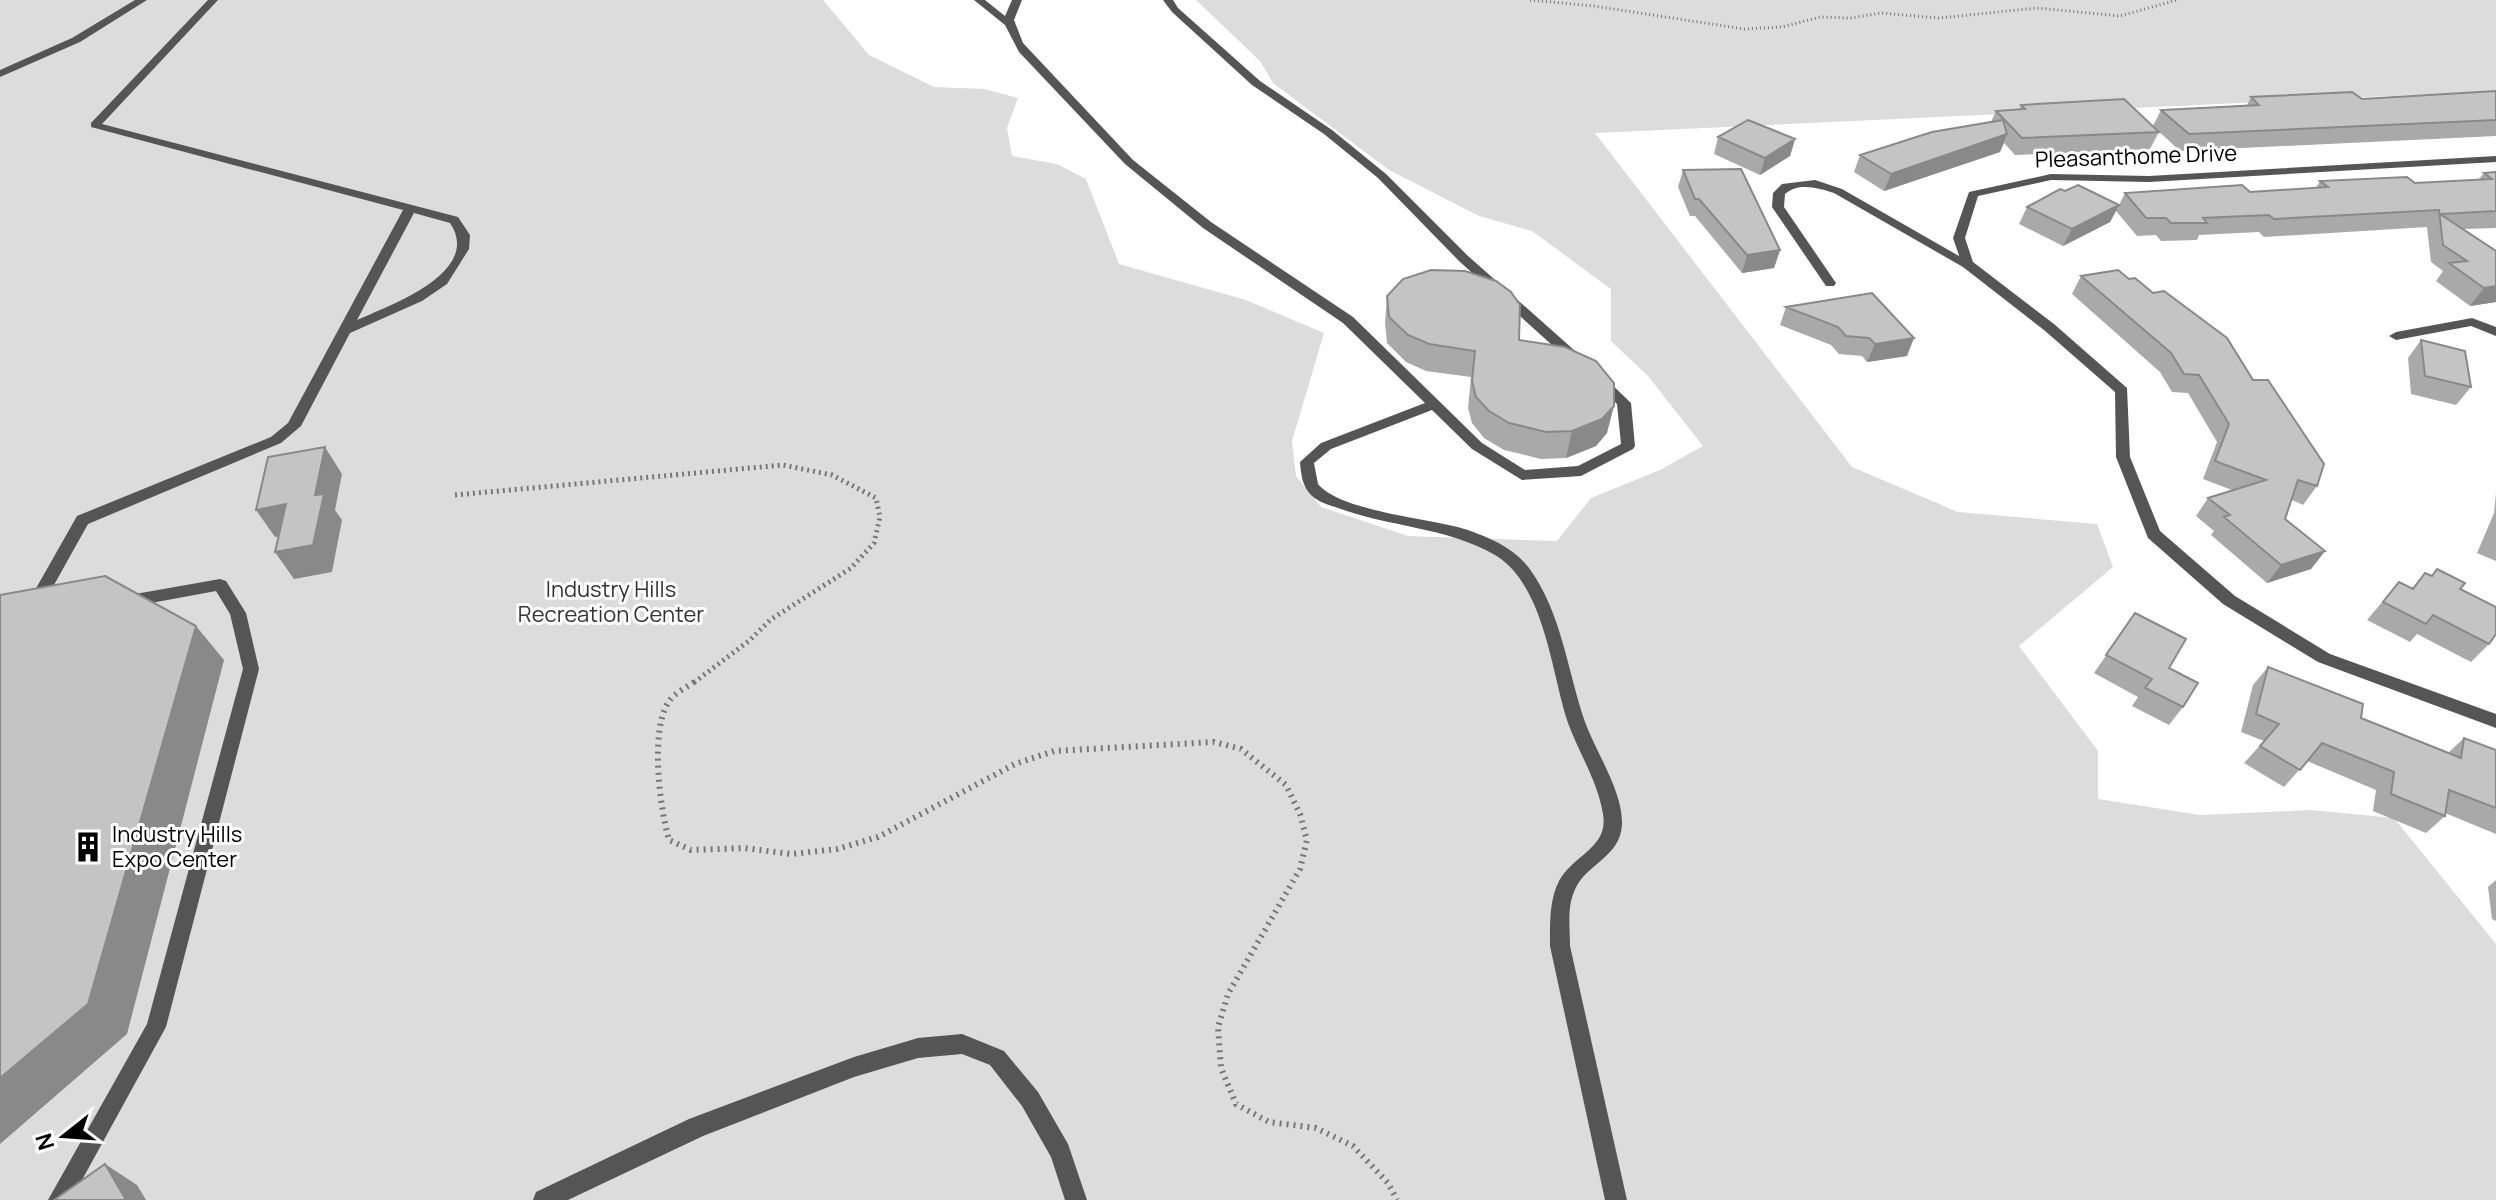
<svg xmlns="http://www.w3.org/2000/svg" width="2496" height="1200" font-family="Manrope,sans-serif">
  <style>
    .green { fill: #dcdcdc }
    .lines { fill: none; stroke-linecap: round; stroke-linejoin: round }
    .path-far2 { stroke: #777; stroke-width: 3; stroke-dasharray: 1 3; stroke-linecap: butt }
    .path-far1 { stroke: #777; stroke-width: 5; stroke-dasharray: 2 4; stroke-linecap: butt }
    .path { stroke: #777; stroke-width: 6; stroke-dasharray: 2 5; stroke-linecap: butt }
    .lane { fill: #555; fill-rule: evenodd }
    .street { fill: #555; fill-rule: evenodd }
    .wall { fill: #a9a9a9 }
    .shaded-wall { fill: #898989 }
    .building { fill: #c4c4c4; stroke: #898989; stroke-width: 2 }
    .labels { text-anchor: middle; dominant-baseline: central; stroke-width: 6; stroke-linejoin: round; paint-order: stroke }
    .street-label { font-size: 22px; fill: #000; stroke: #fff }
    .park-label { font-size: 22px; fill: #333; stroke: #fff }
    .poi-label { font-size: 22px; fill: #000; stroke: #fff; text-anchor: start }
  </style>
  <rect width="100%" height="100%" fill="#fff"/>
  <path class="green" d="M0,0H823L869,55L934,87L984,89L1018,98L1007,128L1012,156L1057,164L1086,179L1119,264L1246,300L1324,333L1292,441L1296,476L1321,507L1408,536L1557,541L1591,498L1660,470L1703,446L1648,376L1611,341V289L1532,231L1479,216L1389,170L1273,83L1260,61L1196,0H2496V91L1595,133L1852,467L1958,512L2097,524L2113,567L2019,646L2098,751V799L2200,815L2311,810L2394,818L2496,944V1200H0Z"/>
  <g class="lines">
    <path class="path-far2" d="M1530,0L1594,6L1744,29L1782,27L1820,17L1850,18L1881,13L1939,18L2037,8L2120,16L2177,0"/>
    <path class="path-far1" d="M455,495L783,465L832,475L876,498L880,517L874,543L851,568L770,620L750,640L692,684"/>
    <path class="path" d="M694,682C687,687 675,693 670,700C649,727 660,809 669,840L691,850L744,848L791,854L837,849L878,837L1015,764L1054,751L1214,742L1241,749L1286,785L1300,814L1307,840L1300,869L1228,994L1218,1027L1221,1068L1236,1104L1269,1122L1316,1128L1353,1146L1388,1183L1397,1200"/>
    <path class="lane" d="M208,0H218L102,124L458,217L470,235L469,249L447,284L422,301L350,333L301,426L281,443L88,524L40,610L34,612L26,606L77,516L271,437L288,423L403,210L91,127V123ZM414,213L450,223C483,272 391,305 357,320Z
      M974,0H985L1005,16L1012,0H1022L1014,20L1023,43L1133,160L1211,222L1353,317L1482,443L1525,470L1578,466L1621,444L1617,404L1593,382V376H1603L1631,403L1635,446L1633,449L1581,476L1522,480L1472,449L1432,410L1331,449L1314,463L1318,484C1341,512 1431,518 1468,530C1490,538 1514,548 1529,568C1562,613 1567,670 1585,722C1596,752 1623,792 1622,824C1621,858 1584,864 1574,892C1567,908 1570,929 1570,946L1627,1200H1605L1550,946C1550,924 1549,901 1559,881C1573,855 1609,848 1603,814C1598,782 1579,753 1568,723C1551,672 1545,585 1495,555C1447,527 1389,527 1338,508C1329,505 1318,502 1311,495C1302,486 1301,474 1300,462L1321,443L1425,403L1343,323L1203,228L1125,164L1019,52L1005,25Z
      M1163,0H1173L1178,8L1260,81L1332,130L1386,174L1467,255L1583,358V364H1573L1459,261L1378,178L1324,134L1252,85L1172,12Z
      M1815,180L1842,189L1973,264L1971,267H1963L1834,193C1818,188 1799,182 1785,194L1784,207L1836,283L1834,286H1826L1772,207L1773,193L1782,184Z
      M220,579L226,581L246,613L259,669L166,1027L71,1200H48L147,1024L243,669L230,614L216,591L124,608L116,602L124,596Z
      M962,1034L1004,1051L1038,1092L1068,1144L1087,1200H1065L1051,1157L1022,1106L990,1065L962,1054L918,1058L854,1077L703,1136L568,1200H533L536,1192L689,1119L854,1057L918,1038Z"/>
    <path class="street" d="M135,0H147L80,42L0,77V70L72,38Z
      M2496,156V162L2149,182L2051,180L1978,196L1965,238L1973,262L2054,324L2127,388L2130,457L2160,531L2235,596L2330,654L2496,714V728L2318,662L2223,604L2148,538L2116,457L2115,392L2044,330L1963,267L1953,238L1969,192L2051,174L2149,176Z
      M2472,318L2496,327V336L2471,326L2396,340L2389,336L2396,332Z"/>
  </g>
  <path class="wall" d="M2496,91V136L2180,151L2153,126L2161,110L2247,105L2251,97L2362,99Z
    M2021,105L2159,132L2150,149L2015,155L2004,143L2000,152L1884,191L1854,172L1860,155L1991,122L1996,111L2019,110Z
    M1718,137L1795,139L1790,156L1760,175L1714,154Z
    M1683,170L1780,250L1774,268L1742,273L1695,216H1690L1678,187Z
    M2496,172V228L2464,229L2496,251V302L2470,306L2436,281L2443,271L2431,262L2427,227L2264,237L2259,232L2199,235L2197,240L2161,241L2156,235L2137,236L2116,211L2110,222L2063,246L2019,224L2027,207L2065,191L2119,205L2125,193L2250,192L2316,188L2320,181L2415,183L2478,180L2484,173Z
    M2118,270L2317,486L2303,505L2292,500L2285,519L2325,551L2311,569L2267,583L2211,535L2214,531L2196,516L2208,498L2232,490L2203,479L2217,442L2188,393L2172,392L2160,372L2072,294L2081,276Z
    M1872,293L1907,356L1867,362L1862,356L1839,354L1831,345L1780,325L1786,307Z
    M1387,296L1519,340L1607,433L1596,446L1566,458L1541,459L1504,450L1484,438L1472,423L1468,408L1471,377L1426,371L1406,362L1387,343L1385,323Z
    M2421,340L2471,387L2456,405L2411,394L2408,358Z
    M2496,493V561L2477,553L2494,513Z
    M2425,573L2460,589L2489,644L2471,662L2417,634L2410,642L2367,620L2399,582L2412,588Z
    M2135,613L2169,668L2183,707L2169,725L2132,706L2138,697L2094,673Z
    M2268,667L2361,718L2448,753L2464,738L2496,750V834L2445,813V816L2426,833L2373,811L2376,790L2307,761L2284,787L2244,763L2264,741L2241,732L2253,685Z
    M2496,880V921L2492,919L2488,887Z"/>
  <path class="shaded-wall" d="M2007,134L2000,152L1884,191L1891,174Z
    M1795,139L1790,156L1760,175L1765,158Z
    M2119,205L2110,222L2063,246L2072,229Z
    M1780,250L1774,268L1742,273L1747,255Z
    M2496,286V302L2470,306L2484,288Z
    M1914,338L1907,356L1867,362L1875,344Z
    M1614,406L1607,433L1596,446L1566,458L1572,431Z
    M325,447L342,474L335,510L342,520L332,572L294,579L275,552L315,495Z
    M286,504L304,531L275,537L256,510Z
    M2325,551L2311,569L2267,583L2281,565Z
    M196,626L224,660L127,1034L0,1144V1078Z
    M105,1164L137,1185L146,1200H126Z"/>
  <path class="building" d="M2496,91V120L2189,134L2161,110L2259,105L2251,97L2352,92L2362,99Z
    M2124,99L2159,132L2022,138L1996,111L2025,109L2021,105Z
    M1748,120L1795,139L1765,158L1718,137Z
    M2003,120L2007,134L1891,174L1860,155L1932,132Z
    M1741,169L1780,250L1747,255L1699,199H1695L1683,170Z
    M2496,172V211L2440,214L2496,251V286L2484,288L2449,263L2467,261L2443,245L2439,210L2274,219L2269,215L2203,218L2207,223H2171L2166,218H2146L2125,193L2242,185L2250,192L2328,187L2320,181L2407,177L2415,183L2492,179L2484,173Z
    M2078,185L2119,205L2072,229L2027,207L2060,189L2065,191Z
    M1431,270L1465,271L1496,281L1511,292L1520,305L1519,340L1565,347L1596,361L1614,383V406L1602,419L1572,431L1546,432L1509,423L1489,411L1476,397L1472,381L1475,351L1429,344L1408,335L1389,317L1387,296L1403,279Z
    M2118,270L2129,279L2135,278L2153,293L2164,291L2227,338L2253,380H2268L2324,464L2317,486L2298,480L2285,519L2325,551L2281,565L2224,517L2230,515L2208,498L2266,480L2215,461L2229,424L2199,375L2184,374L2171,353L2081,276Z
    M1872,293L1914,338L1875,344L1869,338L1846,336L1838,327L1786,307Z
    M2421,340L2465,351L2471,387L2425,376Z
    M325,447L315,495L324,494L313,545L275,552L286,504L256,510L268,457Z
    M2437,569L2465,583L2460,589L2496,607V634L2489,644L2433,615L2426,624L2383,602L2399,582L2413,589L2425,573L2432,576Z
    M105,576L196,626L88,1004L0,1078V595Z
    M2135,613L2186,639L2169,668L2198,683L2183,707L2145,688L2152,679L2106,655Z
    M2268,667L2363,704L2361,718L2461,758L2464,738L2496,750V808L2449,790L2445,816L2391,794L2394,772L2322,743L2300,770L2260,746L2279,724L2256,714Z
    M105,1164L126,1200H54Z"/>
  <defs>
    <g id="building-bare" transform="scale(2.4)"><path d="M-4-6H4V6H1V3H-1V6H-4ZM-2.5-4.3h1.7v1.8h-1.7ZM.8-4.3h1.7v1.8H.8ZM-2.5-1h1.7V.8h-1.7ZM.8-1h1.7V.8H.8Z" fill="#000" stroke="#fff" stroke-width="2.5" paint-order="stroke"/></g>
  </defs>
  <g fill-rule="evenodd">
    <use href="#building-bare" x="88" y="847"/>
  </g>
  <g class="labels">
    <g class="street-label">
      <text transform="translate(2136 156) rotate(-2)">Pleasanthome Drive</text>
    </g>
    <g class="park-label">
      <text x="611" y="589">Industry Hills<tspan x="611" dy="25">Recreation Center</tspan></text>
    </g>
    <g class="poi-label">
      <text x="112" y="834">Industry Hills<tspan x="112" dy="25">Expo Center</tspan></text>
    </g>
  </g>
  <g transform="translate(64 1136) rotate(253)" stroke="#ffffff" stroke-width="6" paint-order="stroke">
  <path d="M0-6L14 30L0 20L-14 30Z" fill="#000000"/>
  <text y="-12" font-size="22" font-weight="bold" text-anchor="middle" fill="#000000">N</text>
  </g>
</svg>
